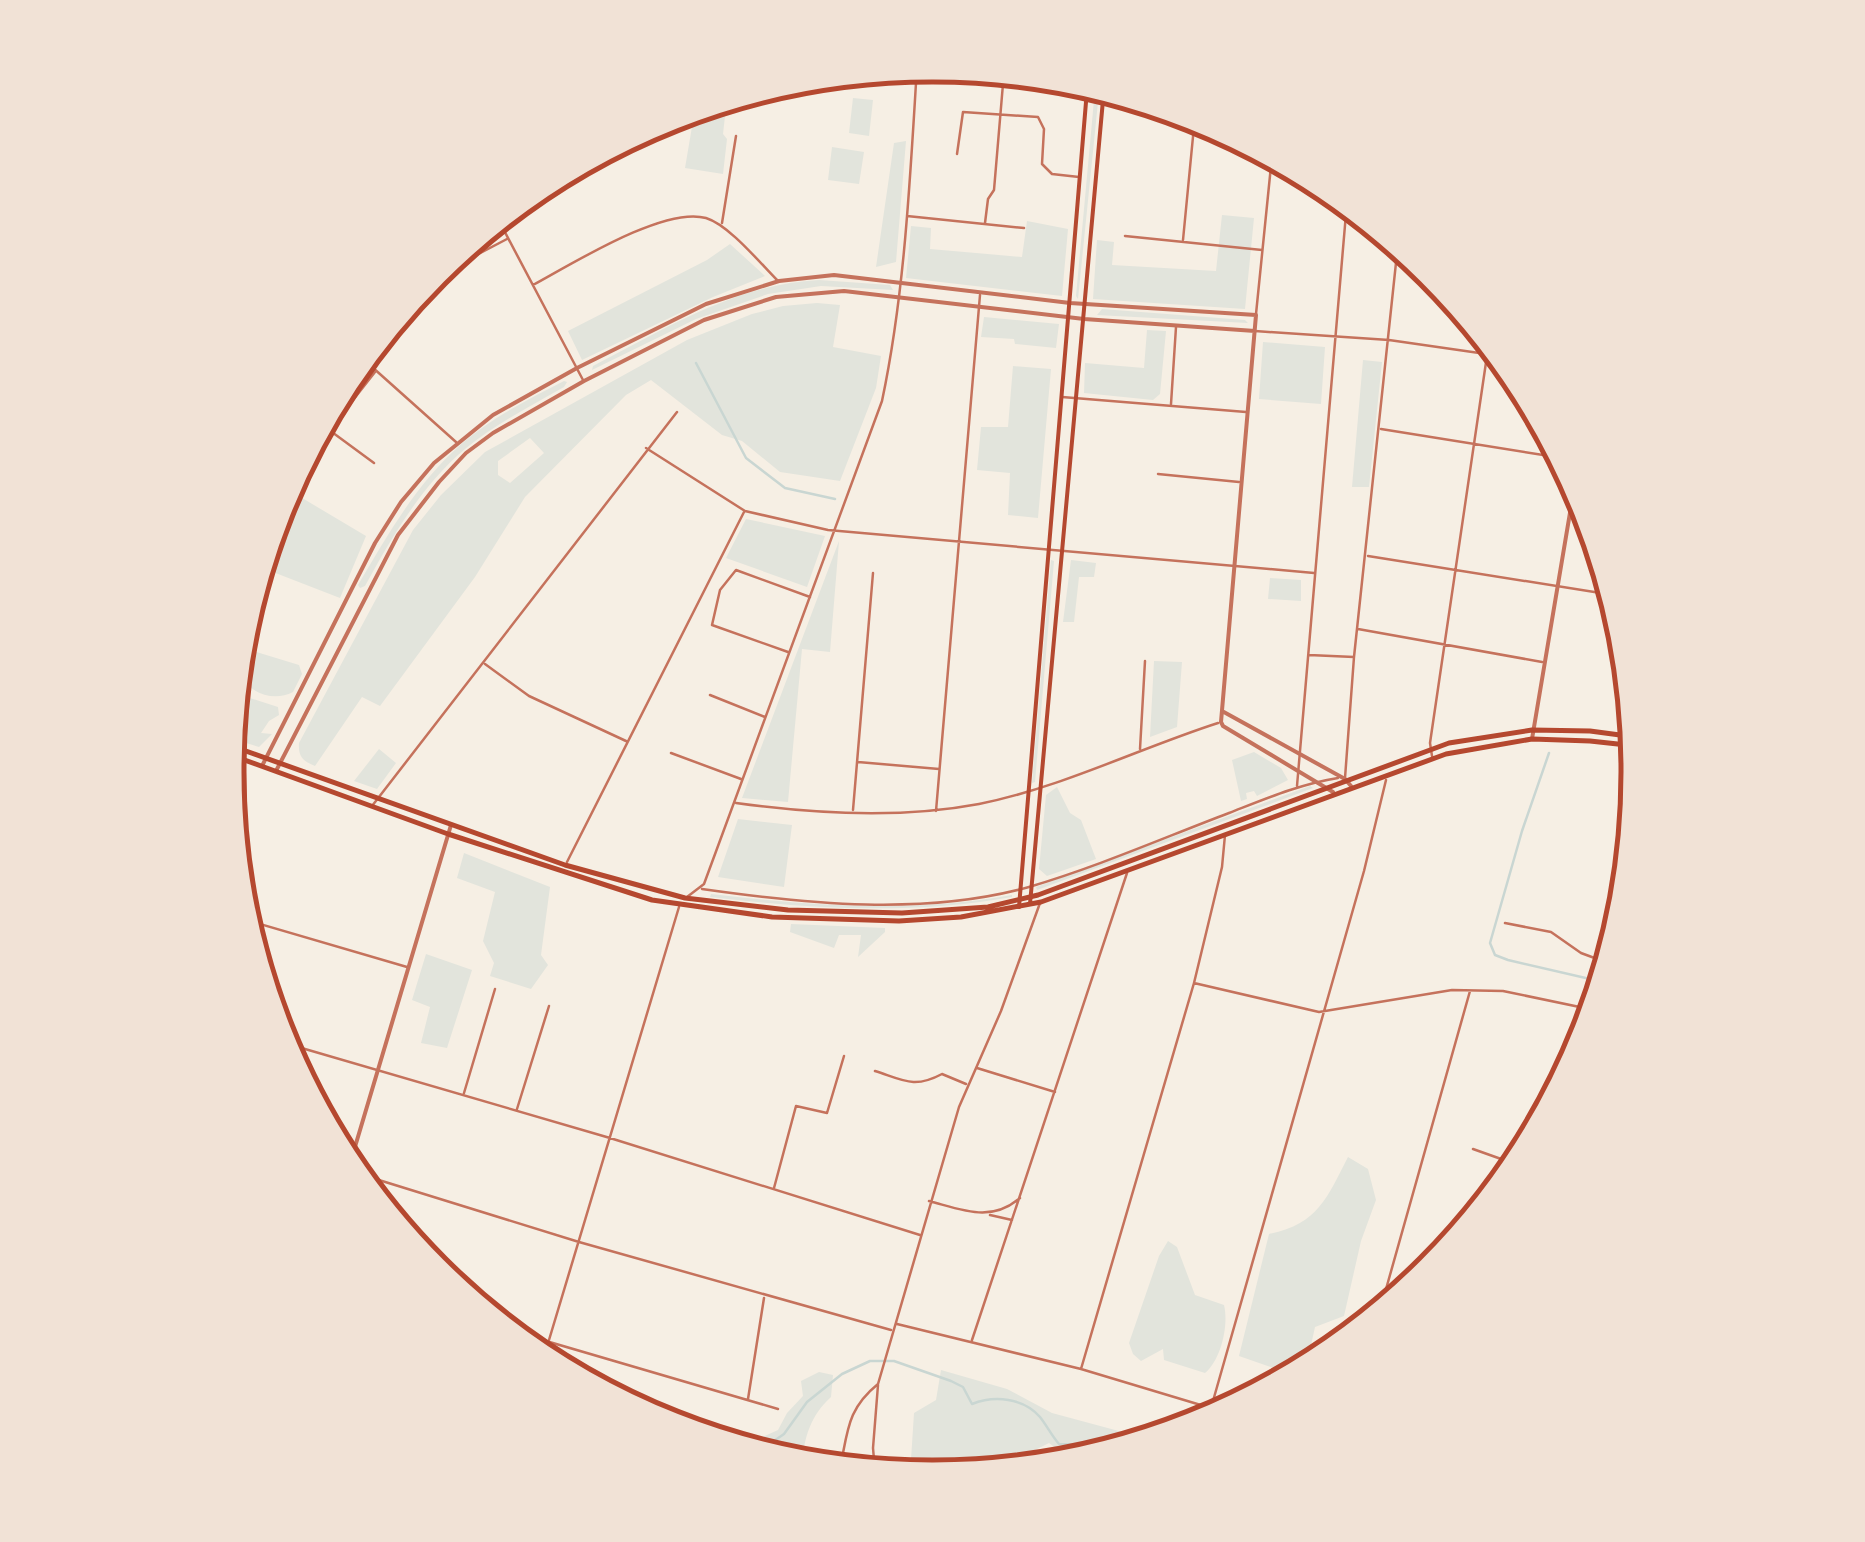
<svg xmlns="http://www.w3.org/2000/svg" width="1865" height="1542" font-family="Rubik,sans-serif">
  <style>
    .green { fill: #e2e4dc; fill-rule: evenodd }
    .lines { fill: none; stroke-linecap: round; stroke-linejoin: round }
    .stream { stroke: #c9d6d2; stroke-width: 2.5 }
    .minor { stroke: #c5725c; stroke-width: 2.5 }
    .tertiary { stroke: #c5725c; stroke-width: 4 }
    .secondary { stroke: #b5482f; stroke-width: 4 }
    .primary { stroke: #b5482f; stroke-width: 5 }
    .rim { fill: none; stroke: #b5482f; stroke-width: 5 }
  </style>
  <rect width="100%" height="100%" fill="#f6efe4"/>
  <path class="green" d="M853,98L873,100L869,136L849,133Z
    M1094,100L1098,102L1078,299L1076,296Z
    M712,104L726,107L723,134L727,139L723,174L685,168L695,109Z
    M906,141L896,262L876,267L894,143Z
    M832,147L864,152L859,184L828,180Z
    M1222,215L1254,218L1245,309L1093,299L1097,240L1114,242L1112,265L1216,271Z
    M1027,221L1068,229L1062,296L906,278L911,226L931,228L930,249L1022,257Z
    M730,244L765,276L713,297L582,360L568,331L707,260Z
    M819,280L890,285L893,290L821,286L768,294L696,319L592,370L593,366C665,329 736,284 819,280Z
    M817,303L840,305L833,347L881,356L876,388L840,481L780,472L742,441L722,435L651,380L626,395L525,497L475,577L380,706L362,697L315,766C303,761 298,757 299,743L413,530L441,495L485,452L687,340L752,314L783,306ZM530,438L544,453L510,483L498,475V461Z
    M1102,309L1245,320L1248,323L1097,315Z
    M984,317L1059,324L1056,348L1015,344L1014,339L981,337Z
    M1147,330L1166,331L1160,394L1153,400L1084,393L1085,363L1144,368Z
    M1263,342L1325,347L1321,404L1259,399Z
    M1363,360L1382,362L1369,487H1352Z
    M1013,366L1051,369L1038,518L1008,515L1010,473L977,470L981,427H1008Z
    M564,381L567,382L564,387C531,406 495,424 465,449C421,486 392,537 365,586L360,588L358,585C387,536 415,486 458,447C489,419 527,400 564,381Z
    M287,489L366,536L340,598L260,567Z
    M746,519L825,536L807,587L726,558Z
    M839,541L830,652L802,649L788,802L742,798Z
    M1051,560L1054,561L1035,782L1032,783Z
    M1071,560L1096,563L1094,577H1079L1074,622H1063Z
    M1270,578L1301,580V601L1268,599Z
    M240,647L299,665L302,674L293,692C271,703 248,691 236,672Z
    M1154,661L1182,662L1177,727L1150,737Z
    M234,693L278,707L279,715L269,721L261,733L272,734L259,747L230,738Z
    M379,749L396,763L377,789L354,781Z
    M1254,752L1281,768L1288,780L1257,796L1254,791L1246,793L1247,799L1241,801L1232,760Z
    M1310,786L1313,788L1037,890L1036,887Z
    M1057,787L1070,813L1081,820L1096,859L1047,876L1039,869L1046,795Z
    M738,819L792,825L784,887L718,877Z
    M464,853L550,887L541,955L548,965L531,989L490,976L494,963L483,941L495,892L457,878Z
    M711,894C812,906 912,913 1012,895V897C912,915 811,909 710,897Z
    M791,924L885,928V932L858,957L861,935H839L834,948L790,932Z
    M426,954L472,970L447,1048L421,1043L430,1007L412,1000Z
    M1348,1157L1368,1169L1376,1200L1361,1241L1344,1316L1315,1327L1306,1368L1294,1375L1239,1356L1269,1234C1318,1224 1327,1198 1348,1157Z
    M1168,1241L1177,1247L1195,1295L1224,1305C1229,1325 1221,1360 1205,1373L1164,1360L1163,1349L1141,1361L1133,1354L1129,1343L1159,1256Z
    M941,1370L1007,1389L1052,1413L1141,1437L1143,1441L1074,1462L1049,1443L1023,1456L1033,1467L932,1477L910,1475L914,1413L936,1400Z
    M819,1372L833,1375L831,1397C811,1415 804,1437 802,1464L740,1447L778,1430L787,1413L803,1396L801,1381Z"/>
  <g class="lines">
    <path class="stream" d="M696,363L746,458L785,488L835,499
      M1549,753L1522,831L1490,943L1495,955L1508,960L1603,982
      M758,1452L784,1434L807,1402L842,1374L870,1361H894L951,1381L963,1387L972,1404C995,1395 1023,1398 1040,1417C1047,1426 1052,1436 1059,1444L1092,1445L1122,1435L1132,1445"/>
    <path class="minor" d="M640,130L652,132
      M957,154L963,112L1038,117L1044,129L1042,164L1052,174L1079,177
      M907,216L1024,228
      M498,219L583,380
      M722,223L736,136
      M985,223L988,199L994,190L1004,72
      M1125,236L1262,250
      M1183,240L1195,116
      M1397,259L1420,262
      M533,285C572,264 664,206 706,218C729,225 760,263 777,280
      M402,310L435,289L442,273L507,239
      M1256,314L1272,156
      M1255,331L1389,340L1500,356
      M362,358L456,442
      M1062,397L1246,412
      M1171,404L1176,327
      M321,424L374,463
      M1381,429L1562,458
      M646,448L745,511L828,530L1314,573
      M303,464L375,372
      M1158,474L1239,482
      M1368,556L1613,595
      M1358,629L1542,662
      M788,652L712,625L720,590L736,570L810,597
      M1309,655L1354,657
      M485,664L529,696L626,741
      M710,695L765,717
      M1140,749L1145,661
      M671,753L741,779
      M1432,756L1430,743L1489,342
      M858,762L939,769
      M1345,778L1354,657L1398,244
      M1297,786L1347,202
      M736,803C815,814 900,819 979,804C1060,788 1140,748 1218,723
      M372,806L677,412
      M853,810L873,573
      M936,811L980,295
      M567,862L744,512
      M702,889C807,904 925,916 1029,887C1097,867 1163,838 1229,813C1265,799 1300,784 1338,778
      M687,897L704,884L882,401C905,292 910,178 917,67
      M243,919L407,967
      M1505,923L1551,932L1581,953L1608,963
      M1194,983L1319,1012L1452,990L1503,991L1594,1010
      M281,1042L610,1138L920,1235
      M977,1068L1055,1092
      M875,1071C903,1080 914,1089 942,1074L966,1084
      M464,1093L495,989
      M517,1109L549,1006
      M1473,1149L1518,1165
      M353,1172L579,1242L891,1330
      M774,1188L796,1106L827,1113L844,1056
      M929,1201C963,1210 991,1223 1020,1198
      M990,1215L1012,1220
      M1379,1314L1470,991
      M897,1324L1081,1369L1224,1412
      M505,1329L778,1409
      M972,1340L1127,873
      M543,1360L679,907
      M1081,1369L1194,983L1222,867L1225,835
      M748,1399L764,1298
      M1192,1427L1211,1408L1364,871L1386,780
      M840,1468C848,1431 847,1409 878,1384L959,1107L1001,1011L1040,903
      M875,1471L873,1448L878,1385"/>
    <path class="tertiary" d="M1222,711L1345,779L1351,786
      M1532,739L1575,483
      M262,766L375,543L401,502L434,463L493,415L577,368L706,304L779,281L834,275L1070,303L1256,315L1221,722L1223,726L1333,792
      M276,771L398,535L439,482L466,453L493,433L584,381L704,320L776,297L844,291L1084,319L1255,331
      M349,1167L451,825"/>
    <path class="secondary" d="M923,66L1084,87L1087,90L1019,907
      M1030,904L1104,89"/>
    <path class="primary" d="M229,745L565,865L685,898L788,910L902,913L988,907L1038,895L1449,743L1532,730L1590,731L1635,737
      M228,754L448,834L652,900L772,917L899,921L961,917L1041,902L1446,754L1532,739L1590,741L1636,746"/>
  </g>
  <path d="M0 0H1865V1542H0ZM932 82H933A688 688 0 0 1 1621 770V772A688 688 0 0 1 933 1460H932A688 688 0 0 1 244 772V770A688 688 0 0 1 932 82Z" fill="#f1e2d6" fill-rule="evenodd"/>
  <path class="rim" d="M932 82H933A688 688 0 0 1 1621 770V772A688 688 0 0 1 933 1460H932A688 688 0 0 1 244 772V770A688 688 0 0 1 932 82Z"/>
</svg>
